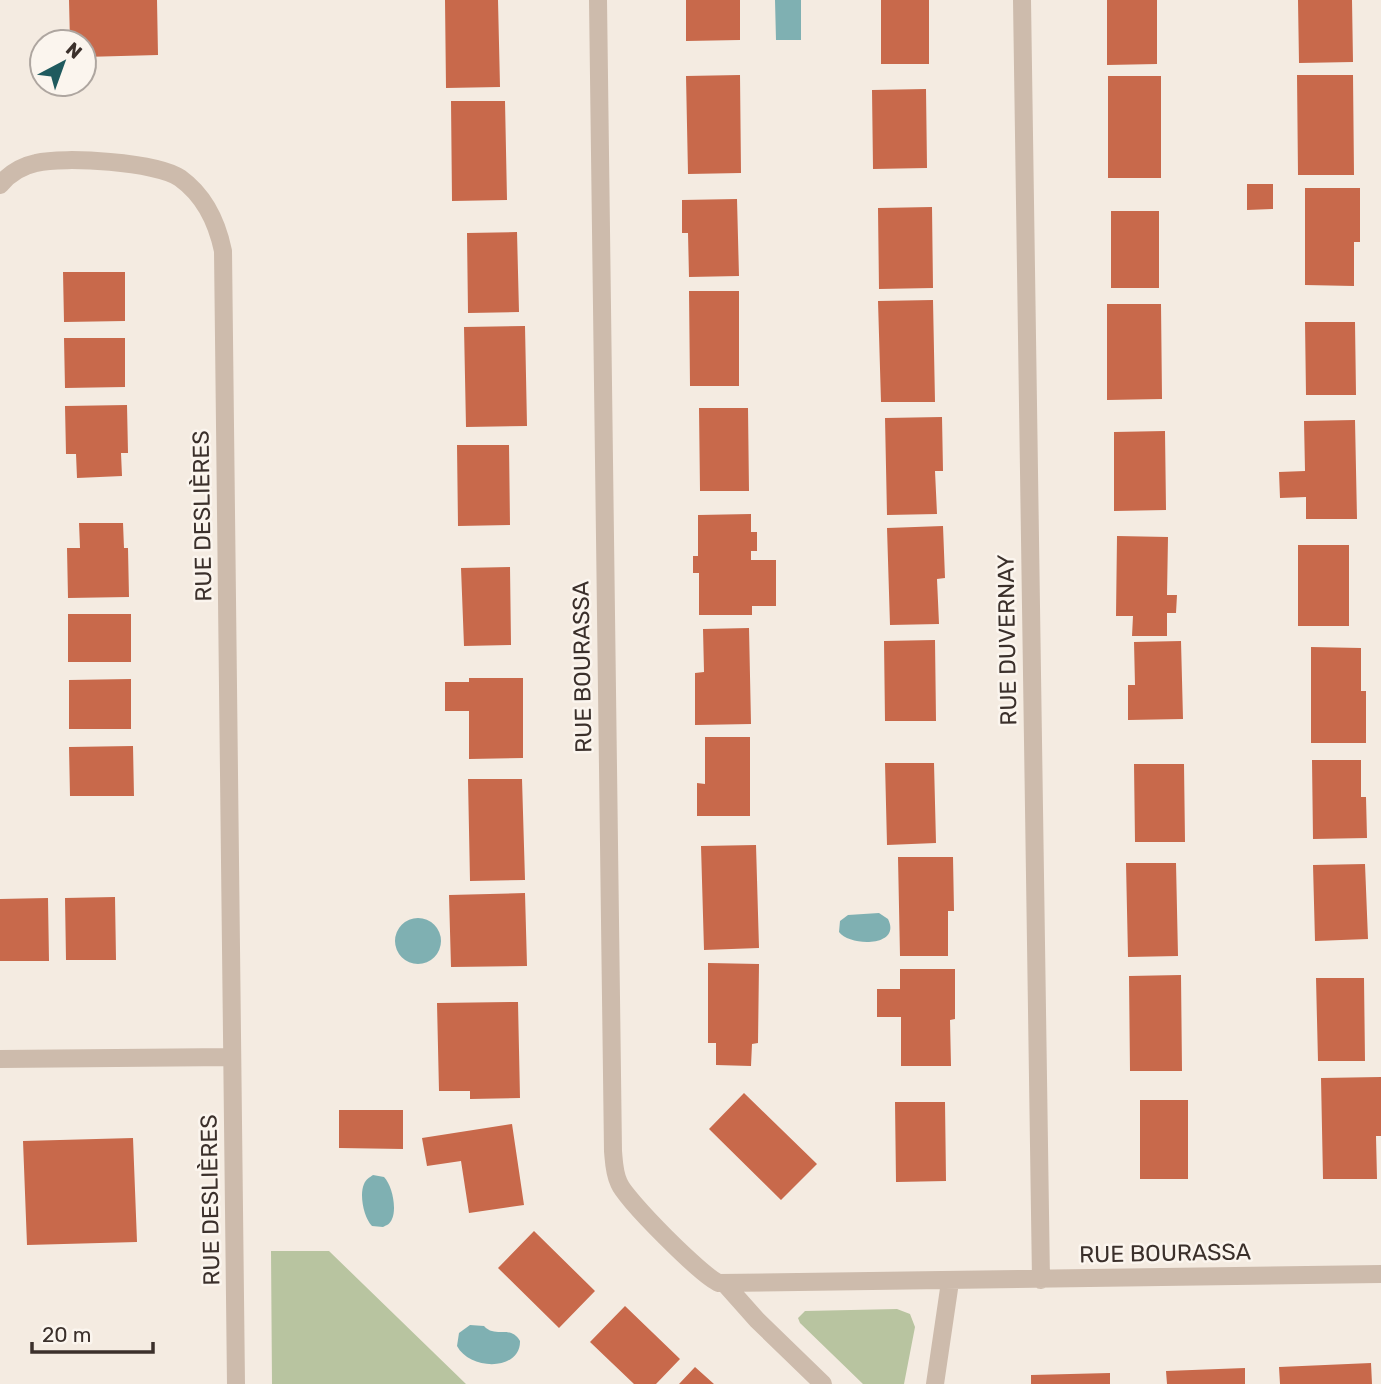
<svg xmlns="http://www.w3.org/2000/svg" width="1381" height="1384" font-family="Rubik,sans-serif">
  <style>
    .green { fill: #b8c4a0 }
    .water { fill: #7fb0b2 }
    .building { fill: #c8694b }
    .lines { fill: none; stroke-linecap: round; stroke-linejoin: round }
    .street { stroke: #cdbbac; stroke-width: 18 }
    .labels { text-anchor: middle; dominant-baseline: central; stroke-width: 5; stroke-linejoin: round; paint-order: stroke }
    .street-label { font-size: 23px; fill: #3b302b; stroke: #fbf5ee }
  </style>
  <rect width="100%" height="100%" fill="#f4ebe1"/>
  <path class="green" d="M271,1251H329L466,1384H272Z
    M897,1309L910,1314L915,1327L904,1384H863L800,1323L798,1318L805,1311Z"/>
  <path class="water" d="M775,0H801V40H776Z
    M879,913L888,919C902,947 850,947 839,932L840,921L848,915Z
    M395 941a23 23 0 1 1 46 0a23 23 0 1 1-46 0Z
    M373,1175L384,1177C392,1185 397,1208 392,1219C390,1224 387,1225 383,1227L372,1226C364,1218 359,1195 364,1184C366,1179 369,1178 373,1175Z
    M470,1325L484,1326C496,1339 510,1324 520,1341C521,1371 470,1371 457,1346L459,1333Z"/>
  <path class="building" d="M69,0H157L158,55L84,57V42H70Z
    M445,0H498L500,87L446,88Z
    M686,0H740V40L686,41Z
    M881,0H929V64H881Z
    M1107,0H1157V64L1107,65Z
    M1298,0H1352L1353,62L1299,63Z
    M740,75L741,173L688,174L686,76Z
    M1297,75H1353L1354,175H1298Z
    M1108,76H1161V178H1108Z
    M926,89L927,168L873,169L872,90Z
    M451,101H505L507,200L452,201Z
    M1247,184H1273V209L1247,210Z
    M1305,188H1360V242H1354V286L1305,285Z
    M737,199L739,276L689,277L688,233H682V200Z
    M932,207L933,288L879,289L878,208Z
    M1111,211H1159V288H1111Z
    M517,232L519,312L468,313L467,233Z
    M63,272H125V321L64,322Z
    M689,291H739V386H690Z
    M933,300L935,402H881L878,301Z
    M1107,304H1161L1162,399L1107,400Z
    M1305,322H1355L1356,395H1306Z
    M525,326L527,426L466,427L464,327Z
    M64,338H125V387L65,388Z
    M127,405L128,453H121L122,476L77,478L76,454H66L65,406Z
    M699,408H748L749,491H700Z
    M942,417L943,471H935L937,514L887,515L885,418Z
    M1355,420L1357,519H1306V497L1280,498L1279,472L1305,471L1304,421Z
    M1165,431L1166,510L1114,511V432Z
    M457,445H509L510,525L458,526Z
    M751,514V532H757V551H751V560H776V606H752V615H699V573H693V556H698V515Z
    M79,523H123L124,548H128L129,597L68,598L67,548H80Z
    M943,526L945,578L937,579L939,624L890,625L887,528Z
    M1117,536L1168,537L1167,595H1177L1176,613H1167V636H1132L1133,616H1116Z
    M1298,545H1349V626H1298Z
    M510,567L511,645L464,646L461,568Z
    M68,614H131V662H68Z
    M749,628L751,724L695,725V673L704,672L703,629Z
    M935,640L936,721H885L884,641Z
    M1181,641L1183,719L1128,720V685H1135L1134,642Z
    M1311,647L1361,648V691H1366V743H1311Z
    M469,678H523V758L469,759V711H445V682H469Z
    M131,679V729H69V680Z
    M705,737H750V816H697V783L705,784Z
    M133,746L134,796H70L69,747Z
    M1312,760H1361V797H1366L1367,838L1313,839Z
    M885,763H934L936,843L887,845Z
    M1134,764H1184L1185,842H1135Z
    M468,779H522L525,880L470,881Z
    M756,845L759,948L704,950L701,846Z
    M898,857H953L954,911H948V956H900Z
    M1126,863H1176L1178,956L1128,957Z
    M1365,864L1368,939L1315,941L1313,865Z
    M525,893L527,966L451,967L449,895Z
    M115,897L116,960H66L65,898Z
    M48,898L49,961H0V899Z
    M708,963L759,964L758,1043L752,1044L751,1066L716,1065V1043H708Z
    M900,969H955V1019L950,1020L951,1066H901V1017H877V989H900Z
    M1181,975L1182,1071H1130L1129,976Z
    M1316,978H1364L1365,1061H1318Z
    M518,1002L520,1098L470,1099V1091H439L437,1003Z
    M1381,1077V1136H1376L1377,1179H1323L1321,1078Z
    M744,1093L817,1164L781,1200L709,1129Z
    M1140,1100H1188V1179H1140Z
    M895,1102H945L946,1181L896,1182Z
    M339,1110H403V1149L339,1148Z
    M512,1124L524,1205L469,1213L461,1161L427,1166L422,1138Z
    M133,1138L137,1242L27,1245L23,1141Z
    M534,1231L595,1291L559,1328L498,1268Z
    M625,1306L680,1359L656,1384H634L590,1342Z
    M1371,1363L1372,1384H1280L1279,1367Z
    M695,1367L714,1384H679Z
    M1245,1368V1384H1167L1166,1371Z
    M1110,1373V1384H1031V1375Z"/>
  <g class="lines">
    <path class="street" d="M598,0L613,1151C614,1162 614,1173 619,1183C626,1200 703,1277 719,1283L1381,1274
      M1022,0L1041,1280
      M0,185C9,174 22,166 36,163C64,156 157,162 180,178C205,196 217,222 223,251L236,1384
      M0,1059L232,1057
      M725,1284L757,1320L823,1384
      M935,1384L950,1282"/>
  </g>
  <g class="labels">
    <g class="street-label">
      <text transform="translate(202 516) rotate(-91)">RUE DESLIÈRES</text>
      <text transform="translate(1007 640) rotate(-91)">RUE DUVERNAY</text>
      <text transform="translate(582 667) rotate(-91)">RUE BOURASSA</text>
      <text transform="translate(210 1200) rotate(-91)">RUE DESLIÈRES</text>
      <text transform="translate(1165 1253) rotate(-1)">RUE BOURASSA</text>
    </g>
  </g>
  <g transform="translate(63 63) rotate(41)"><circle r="33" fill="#fbf5ee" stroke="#aea6a0" stroke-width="2"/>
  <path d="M0-5L12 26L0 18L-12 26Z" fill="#1f5a5e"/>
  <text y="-10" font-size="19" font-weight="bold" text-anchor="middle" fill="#3b302b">N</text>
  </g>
  <path d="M32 1342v10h121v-10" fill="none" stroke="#3b302b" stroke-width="3.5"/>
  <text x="42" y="1342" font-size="21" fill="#3b302b" stroke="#fbf5ee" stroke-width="5" paint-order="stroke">20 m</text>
</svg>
